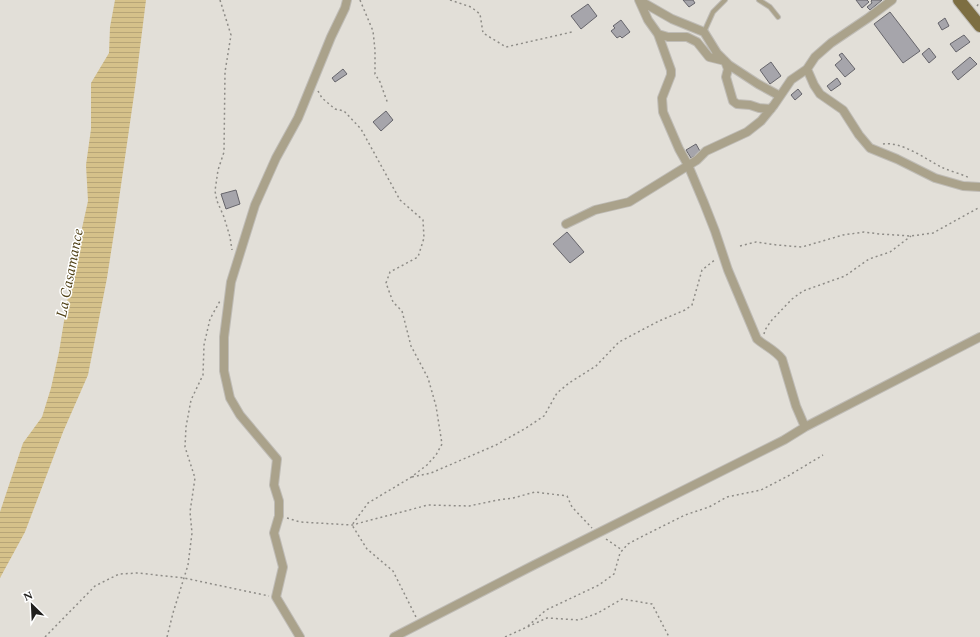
<svg xmlns="http://www.w3.org/2000/svg" width="980" height="637" font-family="Spectral,serif">
  <style>
    .water { fill: url(#water-rules) }
    .building { fill: #a6a5ab; stroke: #66656b }
    .lines { fill: none; stroke-linecap: round; stroke-linejoin: round }
    .service-casing { stroke: #bfbcb6; stroke-width: 6 }
    .minor-casing { stroke: #bfbcb6; stroke-width: 10 }
    .primary-casing { stroke: #bfbcb6; stroke-width: 14 }
    .path { stroke: #8e8c87; stroke-width: 1.5; stroke-dasharray: 2 3; stroke-linecap: butt }
    .service { stroke: #aaa28b; stroke-width: 4 }
    .minor { stroke: #aaa28b; stroke-width: 8 }
    .primary { stroke: #7d6e42; stroke-width: 12 }
    .labels { text-anchor: middle; dominant-baseline: central; stroke-width: 3; stroke-linejoin: round; paint-order: stroke }
    .water-label { font-size: 15px; font-style: italic; fill: #504116; stroke: #fff }
  </style>
  <defs>
    <pattern id="water-rules" width="6" height="5" patternUnits="userSpaceOnUse"><rect width="6" height="5" fill="#d5c18a"/><path d="M0 2.5h6" fill="none" stroke="#b7a577"/></pattern>
  </defs>
  <rect width="100%" height="100%" fill="#e2dfd8"/>
  <path class="water" d="M115,0H146L135,88L116,220L107,278L88,375L63,432L25,532L0,578V512L23,443L42,417L51,388L59,352L71,278L88,201L86,165L91,129V83L109,53L110,27Z"/>
  <path class="building" d="M683,0H693L695,3L689,7Z
    M856,0H867L869,2L862,8Z
    M872,0H882L870,10L867,7L872,3L871,1Z
    M588,4L597,16L581,29L571,16Z
    M890,12L920,51L903,63L874,24Z
    M945,18L949,26L942,30L938,23Z
    M621,20L630,32L622,38L620,36L617,38L611,31L615,28L613,26Z
    M964,35L970,42L956,52L950,44Z
    M929,48L936,57L929,63L922,54Z
    M842,53L855,69L845,77L835,65L842,59L839,55Z
    M970,57L977,64L958,80L952,72Z
    M771,62L781,76L770,84L760,70Z
    M343,69L347,74L335,82L332,78Z
    M837,78L841,84L831,91L827,86Z
    M798,89L802,94L795,100L791,95Z
    M386,111L393,120L381,131L373,122Z
    M696,144L701,153L691,158L686,150Z
    M236,190L240,204L226,209L221,194Z
    M567,232L584,252L570,263L553,244Z"/>
  <g class="lines">
    <g class="service-casing">
      <path id="service" d="M759,0L770,7L778,17
        M704,32L713,12L725,0"/>
    </g>
    <g class="minor-casing">
      <path id="minor" d="M639,0L648,20L658,34L671,70V75L662,98L663,112L679,149L688,165L704,203L715,231L728,270L757,339C765,346 775,350 782,359L796,406L805,427
        M642,0L644,3L672,19L704,32L717,53L729,65L758,84L780,96
        M658,34L668,37H687L697,42L709,57L725,61L728,69L726,77L733,101L737,104L750,105L759,108L771,109
        M807,69L814,85L820,94L843,110L859,135L870,148L897,159L935,178L963,186L980,187
        M566,224L595,210L629,202L697,160L706,151L747,132L761,121L774,105L791,80L807,69L815,57L831,43L868,18L892,0
        M300,637L276,597L283,567L274,533L279,516V501L274,485L277,459L240,415L230,398L224,371V337L231,282L255,205L276,158L298,118L331,37L345,8L347,0
        M394,637L534,565L784,440L805,427L980,337"/>
    </g>
    <g class="primary-casing">
      <path id="primary" d="M959,0L980,26"/>
    </g>
    <path class="path" d="M220,0L231,35L225,72L224,152L218,170L215,191L217,201L224,217L230,237L232,250
      M360,0L373,31L375,50V74L380,82L388,104
      M450,0L471,7L480,14L483,33L506,47L572,32
      M977,6L980,2
      M318,91L322,98L335,109L344,111L361,129L400,200L423,220L424,238L418,257L390,272L386,283L393,302L402,311L411,346L428,378L436,406L442,444L436,455L427,465L410,478L368,503L352,525L367,549L393,571L416,617
      M883,144C901,141 926,159 941,167C950,171 961,174 970,178
      M740,246L756,242L777,245L802,247L843,235L864,232L880,234L911,236L933,233L980,207
      M764,334L765,330L771,321L792,299L803,291L845,276L869,259L890,252L911,236
      M412,477L431,473L496,445L526,428L544,416L557,393L569,383L596,366L619,342L659,321L685,310L692,305L702,270L716,259
      M287,518L300,522L352,525L428,505L469,506L498,500L513,498L535,492L567,496L572,507L592,528
      M606,539L622,550
      M528,626L546,610L599,585L614,574L620,553L628,544L641,537L685,515L709,507L727,497L761,490L788,476L823,455
      M45,637L95,586L119,574L138,573L184,578L269,596
      M167,637L173,613L188,565L192,533L190,512L195,478L185,447L186,427L191,400L203,375L204,345L210,319L220,301
      M505,637L547,618L579,620L598,613L622,599L652,604L669,637"/>
    <use href="#service" class="service"/>
    <use href="#minor" class="minor"/>
    <use href="#primary" class="primary"/>
  </g>
  <g class="labels">
    <g class="water-label">
      <text transform="translate(70 273) rotate(-79)">La Casamance</text>
    </g>
  </g>
  <g transform="translate(32 605) rotate(336)" stroke="#ffffff" stroke-width="3" paint-order="stroke">
  <path d="M0-3L7 15L0 10L-7 15Z" fill="#201f1d"/>
  <text y="-6" font-size="11" font-weight="bold" text-anchor="middle" fill="#201f1d">N</text>
  </g>
</svg>
